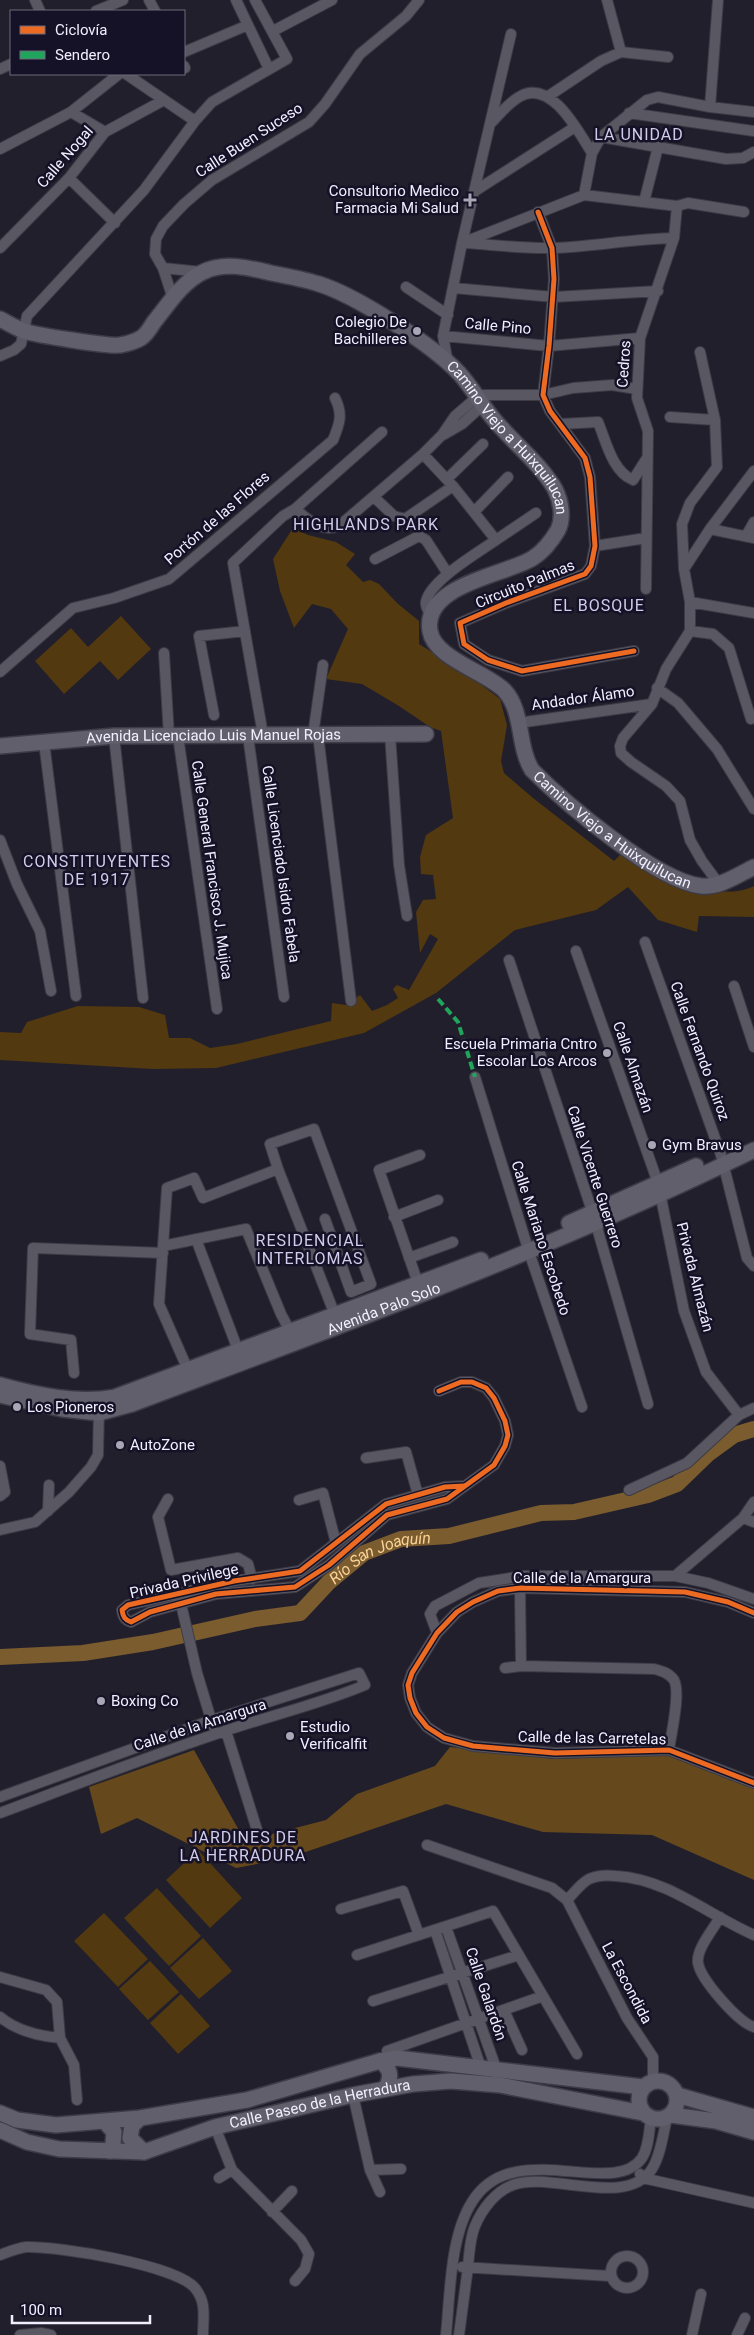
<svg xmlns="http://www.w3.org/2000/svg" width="754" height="2335" font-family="Roboto,sans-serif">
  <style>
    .green { fill: #52390f }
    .forest { fill: #65491c }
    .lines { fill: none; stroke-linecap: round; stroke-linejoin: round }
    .river { stroke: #7a5c2e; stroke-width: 16 }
    .street-casing { stroke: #3d3b46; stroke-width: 12 }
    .secondary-casing { stroke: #3d3b46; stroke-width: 18 }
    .street { stroke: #595862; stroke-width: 10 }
    .secondary { stroke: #615f6c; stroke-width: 15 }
    .quiet { stroke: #20a55d; stroke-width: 4; stroke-dasharray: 8 4; stroke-linecap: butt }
    .cycleway-casing { stroke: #151126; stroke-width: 8 }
    .cycleway { stroke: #ed6a23; stroke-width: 5 }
    .poi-dot { fill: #a9a6b5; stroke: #151126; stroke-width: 2 }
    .labels { text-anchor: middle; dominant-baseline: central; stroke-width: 5; stroke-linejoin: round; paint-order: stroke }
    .street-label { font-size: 15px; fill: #f1efff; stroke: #151126 }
    .poi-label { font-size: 15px; fill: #f1efff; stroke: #151126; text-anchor: start }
    .neighbourhood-label { font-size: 16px; letter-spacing: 1px; fill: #d0cceb; stroke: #151126 }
    .water-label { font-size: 16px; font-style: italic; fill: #fad195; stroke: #151126 }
  </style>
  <rect width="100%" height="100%" fill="#221f2c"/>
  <path class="green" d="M293,528L308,535L336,542L355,554L346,565L363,582L370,580L379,584L397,603L419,621V644L467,674L500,699L507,725L501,761L504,773L533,798L614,861L624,851C658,868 716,906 754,886V917L699,916L697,932L658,920L628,887L596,910L515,930L436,993L364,1033L216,1068L153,1069L0,1060V1032L21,1033L27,1022L78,1006L139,1007L165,1015L169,1038H190L210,1048L237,1044L331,1021L332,1003L346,1005L360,995L372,1011L387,1005L398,998L393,989L397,985L409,990L438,939L430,934L420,953L416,912L423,900L436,899L433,875L421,874L420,857L426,835L453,818L441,731L430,727L399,706L362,684L326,679L348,629L331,609L312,604L294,628L280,591L273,559Z
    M121,616L151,649L118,680L100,661L64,694L35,661L71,628L88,647Z
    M198,1850L242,1898L210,1928L166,1880Z
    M157,1888L201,1936L169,1966L124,1918Z
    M104,1913L148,1959L118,1987L74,1941Z
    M203,1938L232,1971L199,1999L170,1968Z
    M150,1961L179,1992L148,2020L119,1989Z
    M181,1994L210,2026L178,2054L150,2023Z"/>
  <path class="forest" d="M450,1747L555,1759L666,1755L754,1789V1880L652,1835L543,1832L446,1804L288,1858L236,1868L137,1818L101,1834L89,1787L194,1750L245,1841L326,1820L357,1794L435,1766Z"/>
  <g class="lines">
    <path class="river" id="s1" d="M0,1657L83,1653L153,1642L255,1619L300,1613L329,1582L364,1553L401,1539L449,1536L541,1513L574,1512L648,1495L677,1484L708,1454L734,1435L754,1429"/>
    <g class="street-casing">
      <path id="street" d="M35,0L40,11
        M149,0L155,11
        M236,0L269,69
        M607,0L621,52
        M96,11L123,0
        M273,31L332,0
        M184,52L248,25
        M184,66L185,68
        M0,69L11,64
        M126,74L195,121
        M547,97L601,61L621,52L668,57
        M710,107L718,0
        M71,112L105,132
        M629,113L754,131
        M490,124C499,115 507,104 519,97C551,77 579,133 592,153
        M601,137L726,159L743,158L754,152
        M0,149L71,112L119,74
        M69,178L115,223
        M475,191L575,127
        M584,195L592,153L601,137L647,100L658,97L710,107L754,112
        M644,202L658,147
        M538,212L552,248L554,279L549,346L543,395L550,411L585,458L590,477L595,546L591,566L585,574L506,603L460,623L464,644L488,660L522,671L634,651
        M462,243L584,195L677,206L688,203L744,212
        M466,243C495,245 526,249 555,248C595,246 634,239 674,238
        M0,248L69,178L105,132L164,100
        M163,268L202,272
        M406,287L448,315
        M453,288L554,297L658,291
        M173,299L163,268L155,254L156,239L163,226L184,204L212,180L309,122L325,104L360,54L406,16L419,0
        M443,336L549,346L640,338
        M700,352L715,420L717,467L690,503L682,524L684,569L690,602V631L666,669L652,704L623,738L620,746L621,753L631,762L666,786L680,801L690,840L702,861L719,884
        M0,356L14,350L21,344L27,316L144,190L195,121L212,102L287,59L255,0
        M448,363L443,336L462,243L511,34
        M475,395H543L573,388L612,385L637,389
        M670,417L715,420
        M561,424L598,422C606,441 612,471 633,480L647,458
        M443,435L462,424L483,405
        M423,454L451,484
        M447,479L483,444
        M374,497L394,516L405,519L453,486L496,540C479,552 429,581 426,602C425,607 429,612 431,616
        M295,509L382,432
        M474,512L508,477
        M710,529L754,538
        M746,536L754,522
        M496,540L536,513
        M595,546L646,538
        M375,559L419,536L426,540L448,574
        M684,569L710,529L754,471
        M646,589L648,431L637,398L640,338L674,238L677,206
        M690,602L754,613
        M690,631L713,634L729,648L751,719L754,716
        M164,653L169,736
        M0,672L73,608L114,598L169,579L333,440C340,423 343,414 335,398
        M657,688L678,703L717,749L754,809
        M214,715L199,636L245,631
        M518,723L652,704
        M390,734L399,865L407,916
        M263,735L233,563L283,516L295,509C309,520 321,533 339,526L423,454L442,435L455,416L477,397
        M313,735L323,665
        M318,735L351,1001
        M114,736L143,998
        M178,736L217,1009
        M248,736L284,997
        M44,742L76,996
        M0,840L17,884L40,931L51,991
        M645,942L721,1155L747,1258L754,1266
        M576,951L658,1183L684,1311L706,1372L739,1415
        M509,960L593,1214L648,1404
        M734,986L754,1047
        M475,1077L529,1252L582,1407
        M278,1169L335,1315
        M394,1217L438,1200
        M196,1239L238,1350
        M163,1246L246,1229L281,1314L290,1331
        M409,1258L453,1242
        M420,1289L379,1170L420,1155
        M188,1370L159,1304L167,1188L194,1178L203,1198L278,1169L270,1144L314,1129L371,1284L351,1292L325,1219
        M74,1373L71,1340L30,1334L33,1248L163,1253
        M439,1391L461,1382H472L486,1388L494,1398L505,1421L508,1435L505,1446L494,1465L447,1499L387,1515L329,1565L295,1587L216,1594L150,1612L131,1622C125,1620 123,1617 122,1610L128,1605L234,1581L300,1571L386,1504L445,1487L464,1486
        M366,1458L406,1452L418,1495
        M0,1466L5,1492L0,1496
        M629,1490L687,1463L739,1415L754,1408
        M168,1499L158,1517L171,1570L238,1558L248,1564L252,1579
        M299,1500L323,1493L336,1543
        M48,1511L49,1485
        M743,1518L754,1522
        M0,1530L35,1522L69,1492L91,1467L98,1455L99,1408
        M675,1576L743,1518L754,1502
        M520,1588L521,1666L654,1669C662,1671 669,1673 674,1680C681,1693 671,1734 669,1750
        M177,1598L181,1604L197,1673L213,1726
        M754,1613L728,1602L685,1592L520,1588L498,1591L473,1602L457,1612L437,1633L412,1673L408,1685L410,1698L416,1713L427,1727L444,1738L473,1746L555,1753L669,1750L754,1783
        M437,1633L430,1614L435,1606L479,1583L523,1576H675L708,1583L754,1599
        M505,1668L521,1666
        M226,1731L257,1830
        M0,1797L212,1720L359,1673L365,1685C320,1704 272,1715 225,1731C149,1756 75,1785 0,1813
        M427,1845L552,1888L567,1900L627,2018L653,2057V2081
        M567,1900C574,1893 580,1884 589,1879C598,1875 607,1875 616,1876C668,1879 708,1915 754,1935
        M341,1909L403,1891L419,1935
        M720,1917C713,1930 696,1949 698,1963C701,1980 738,2022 754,2027
        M446,1927L497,2071
        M435,1930L481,2068
        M357,1955L493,1911L577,2054
        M0,1977L46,1990L57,2002L60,2038L74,2065L77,2100
        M373,2001L519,1955
        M504,2010L522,2050
        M0,2017C17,2031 38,2036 60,2038
        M387,2051L543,1996
        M353,2095L370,2170L380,2192
        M215,2127L232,2170L301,2240L309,2254L305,2269L295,2281
        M370,2170L401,2169
        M640,2174L643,2178L754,2203
        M219,2178L232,2170
        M272,2212L292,2191
        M0,2255C8,2252 17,2248 26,2247C57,2246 176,2265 195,2288C207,2303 203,2317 203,2335
        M611 2272a16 16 0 1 1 32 0a16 16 0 1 1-32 0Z
        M462,2267L610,2276
        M20,2335L41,2333L51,2335
        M446,2335C450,2295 450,2236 472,2202C513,2135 613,2200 642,2158C649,2147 649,2131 651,2118
        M459,2335C462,2312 465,2290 468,2267C469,2254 470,2238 475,2226C482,2209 496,2191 513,2185C550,2171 626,2209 652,2169C661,2154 663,2134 667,2118
        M692,2335L701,2294
        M737,2335L745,2318"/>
    </g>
    <g class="secondary-casing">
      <g id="secondary">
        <path id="s2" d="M0,319C8,323 16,328 24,331C36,335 111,347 120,345C126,344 136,341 141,338C146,335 151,327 154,322C168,305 182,282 203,272C224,261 250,268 271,273C287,276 303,279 319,284C357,296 431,344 459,373C470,385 478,399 488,412C508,439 538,460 555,489C561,501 564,518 558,530C551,542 544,551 533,558C507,575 422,584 430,631C434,658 486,672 504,690C524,711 517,746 532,770C564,802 656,881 701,886C719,888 738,875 754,867"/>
        <path id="s3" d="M0,746L114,736L426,734"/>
        <path d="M569,1223L696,1166"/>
        <path d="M0,1385C36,1395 78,1404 115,1397L481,1260"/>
        <path id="s4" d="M0,1395L62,1409L99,1413L132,1404C342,1325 553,1249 754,1150"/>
        <path d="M380,2061C391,2069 392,2076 386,2088"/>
        <circle cx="658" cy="2100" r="19"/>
        <path d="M677,2095L754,2117"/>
        <path d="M0,2113L17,2120L56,2125L140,2118L247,2100L380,2061L397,2058L643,2087"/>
        <path d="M671,2115L716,2121L754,2132"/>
        <path d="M140,2118L132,2126L130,2138L144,2152"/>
        <path d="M105,2122L114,2132L113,2144L110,2151"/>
        <path id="s5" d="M0,2130L27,2142L59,2149L144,2152L215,2127L353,2095L413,2084L451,2081L500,2085L643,2113"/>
      </g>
    </g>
    <use href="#street" class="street"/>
    <use href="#secondary" class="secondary"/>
    <path class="quiet" d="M438,999L458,1022L475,1077"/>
    <g class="cycleway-casing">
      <path id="cycleway" d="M538,212L552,248L554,279L549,346L543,395L550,411L585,458L590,477L595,546L591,566L585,574L506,603L460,623L464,644L488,660L522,671L634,651
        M439,1391L461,1382H472L486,1388L494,1398L505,1421L508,1435L505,1446L494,1465L447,1499L387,1515L329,1565L295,1587L216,1594L150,1612L131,1622C125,1620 123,1617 122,1610L128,1605L234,1581L300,1571L386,1504L445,1487L464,1486
        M754,1613L728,1602L685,1592L520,1588L498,1591L473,1602L457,1612L437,1633L412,1673L408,1685L410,1698L416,1713L427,1727L444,1738L473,1746L555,1753L669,1750L754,1783"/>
    </g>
    <use href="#cycleway" class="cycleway"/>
  </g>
  <g class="poi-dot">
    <path d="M467.5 192.5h5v5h5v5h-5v5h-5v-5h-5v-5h5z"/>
    <circle cx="417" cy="331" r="5"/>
    <circle cx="607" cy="1053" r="5"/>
    <circle cx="652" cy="1145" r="5"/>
    <circle cx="17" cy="1407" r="5"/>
    <circle cx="120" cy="1445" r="5"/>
    <circle cx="101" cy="1701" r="5"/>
    <circle cx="290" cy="1736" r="5"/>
  </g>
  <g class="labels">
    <g class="street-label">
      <text transform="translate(249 140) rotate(-33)">Calle Buen Suceso</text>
      <text transform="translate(65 157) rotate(-49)">Calle Nogal</text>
      <text transform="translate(498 326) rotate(5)">Calle Pino</text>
      <text transform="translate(624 364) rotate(-86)">Cedros</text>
      <text stroke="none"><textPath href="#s2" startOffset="605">Camino Viejo a Huixquilucan</textPath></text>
      <text transform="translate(217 518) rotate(-41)">Portón de las Flores</text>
      <text transform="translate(525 584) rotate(-22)">Circuito Palmas</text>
      <text transform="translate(583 698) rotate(-8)">Andador Álamo</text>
      <text stroke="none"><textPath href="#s3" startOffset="214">Avenida Licenciado Luis Manuel Rojas</textPath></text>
      <text stroke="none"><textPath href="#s2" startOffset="1174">Camino Viejo a Huixquilucan</textPath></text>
      <text transform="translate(281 864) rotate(82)">Calle Licenciado Isidro Fabela</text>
      <text transform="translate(212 870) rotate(82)">Calle General Francisco J. Mujica</text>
      <text transform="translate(700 1051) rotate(70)">Calle Fernando Quiroz</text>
      <text transform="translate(633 1067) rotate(71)">Calle Almazán</text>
      <text transform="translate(595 1177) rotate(72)">Calle Vicente Guerrero</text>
      <text transform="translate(541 1238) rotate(72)">Calle Mariano Escobedo</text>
      <text transform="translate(695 1277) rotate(76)">Privada Almazán</text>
      <text stroke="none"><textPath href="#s4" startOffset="404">Avenida Palo Solo</textPath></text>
      <text x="582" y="1578">Calle de la Amargura</text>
      <text transform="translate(184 1581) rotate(-13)">Privada Privilege</text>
      <text transform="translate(200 1725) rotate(-18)">Calle de la Amargura</text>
      <text transform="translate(592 1738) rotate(1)">Calle de las Carretelas</text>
      <text transform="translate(627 1983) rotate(62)">La Escondida</text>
      <text transform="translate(486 1994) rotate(71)">Calle Galardón</text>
      <text stroke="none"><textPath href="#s5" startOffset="330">Calle Paseo de la Herradura</textPath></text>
    </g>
    <g class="poi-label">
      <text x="459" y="191" text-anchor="end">Consultorio Medico<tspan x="459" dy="17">Farmacia Mi Salud</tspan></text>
      <text x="407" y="322" text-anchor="end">Colegio De<tspan x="407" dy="17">Bachilleres</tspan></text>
      <text x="597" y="1044" text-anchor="end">Escuela Primaria Cntro<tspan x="597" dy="17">Escolar Los Arcos</tspan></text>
      <text x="662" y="1145">Gym Bravus</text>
      <text x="27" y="1407">Los Pioneros</text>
      <text x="130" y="1445">AutoZone</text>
      <text x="111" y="1701">Boxing Co</text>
      <text x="300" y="1727">Estudio<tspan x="300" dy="17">Verificalfit</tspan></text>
    </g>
    <g class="neighbourhood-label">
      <text x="639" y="134">LA UNIDAD</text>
      <text x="366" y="524">HIGHLANDS PARK</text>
      <text x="599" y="605">EL BOSQUE</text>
      <text x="97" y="861">CONSTITUYENTES<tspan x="97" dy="18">DE 1917</tspan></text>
      <text x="310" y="1240">RESIDENCIAL<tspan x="310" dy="18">INTERLOMAS</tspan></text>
      <text x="243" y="1837">JARDINES DE<tspan x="243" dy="18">LA HERRADURA</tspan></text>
    </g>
    <g class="water-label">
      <text stroke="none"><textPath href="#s1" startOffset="405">Río San Joaquín</textPath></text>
    </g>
  </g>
  <rect x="10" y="10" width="175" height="65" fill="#151126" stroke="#6d6a7d"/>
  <rect x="20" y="26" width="25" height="8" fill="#ed6a23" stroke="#6d6a7d"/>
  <text x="55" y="35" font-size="15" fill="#f1efff">Ciclovía</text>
  <rect x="20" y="51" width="25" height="8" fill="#20a55d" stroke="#6d6a7d"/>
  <text x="55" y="60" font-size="15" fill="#f1efff">Sendero</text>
  <path d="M12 2315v8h138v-8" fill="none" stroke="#f1efff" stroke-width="2.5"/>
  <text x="20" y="2315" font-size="15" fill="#f1efff" stroke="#151126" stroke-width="4" paint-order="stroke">100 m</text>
</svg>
